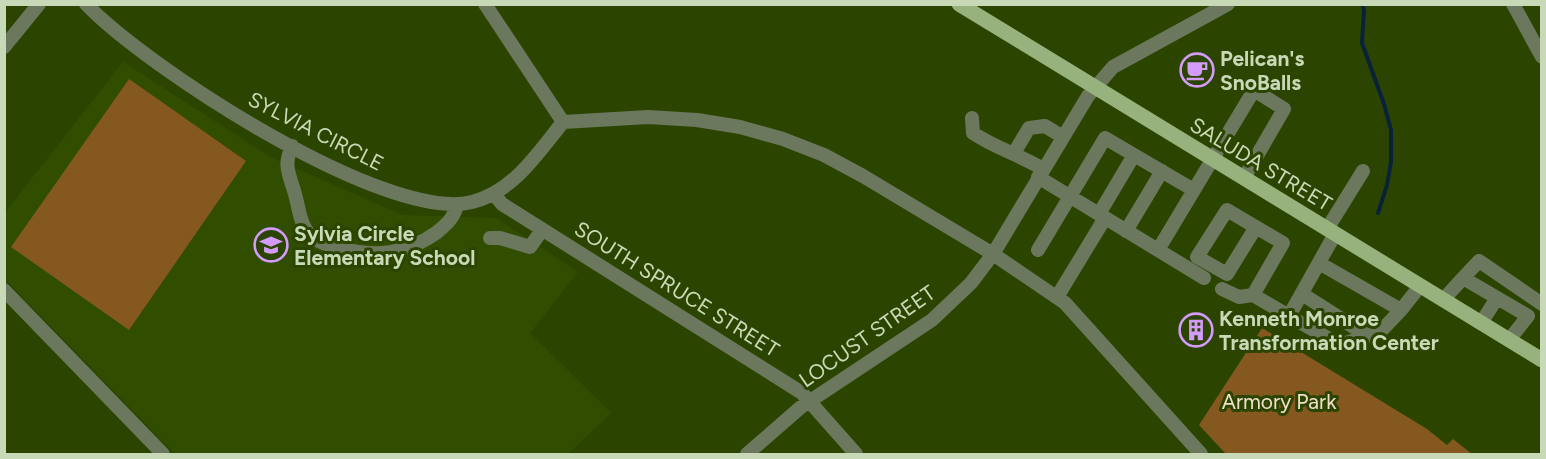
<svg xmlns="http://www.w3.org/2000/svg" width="1546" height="459" font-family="Figtree,sans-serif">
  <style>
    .built { fill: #314e00 }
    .green { fill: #84581e }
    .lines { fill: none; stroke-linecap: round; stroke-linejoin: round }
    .stream { stroke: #08223a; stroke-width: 4 }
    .minor { stroke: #6b785e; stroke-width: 14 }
    .major { stroke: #97b27c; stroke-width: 15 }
    .labels { text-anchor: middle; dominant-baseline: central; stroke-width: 6; stroke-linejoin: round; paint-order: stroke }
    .poi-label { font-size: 21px; font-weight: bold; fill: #c8d9b8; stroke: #2b4500; text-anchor: start }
    .street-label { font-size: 21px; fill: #c8d9b8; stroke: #2b4500 }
    .park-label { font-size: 21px; fill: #f2dfcb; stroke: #2b4500 }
  </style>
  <rect width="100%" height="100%" fill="#2b4500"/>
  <path class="built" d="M123,62L272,158L403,215L496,218L578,272L530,333L611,413L568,454H175L5,279L4,214Z"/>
  <path class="green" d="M129,79L246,161L129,330L11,247Z
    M1262,328L1427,429L1447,445L1453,439L1472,454H1226L1199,425Z"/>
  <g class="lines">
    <path class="stream" d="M1362,4L1364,10L1362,43L1384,104L1391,130V162L1387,185L1378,213"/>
    <path class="minor" d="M86,4C146,67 387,224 472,202C513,192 538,153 563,122
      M485,4L563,122
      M1513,4L1542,57
      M4,47L39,4
      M972,118L973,133C995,148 1020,155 1043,169
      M563,122L648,117L697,120L740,127L783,139L824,155L863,176L993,254L1065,303L1201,454
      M292,146C283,166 289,173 295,194C299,208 300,226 311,236C319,243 330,245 340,248C375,258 406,254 436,233C446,225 454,218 457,205
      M1014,153L1029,128L1045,126L1063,137
      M1038,177L1204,278
      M494,194L502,204L802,393L856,454
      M1099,214L1134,155
      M1327,229L1363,171
      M1126,231L1162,171
      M490,238H500L530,247L542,230
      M1038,250L1105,138L1192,189
      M1158,250L1254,90L1284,109L1244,178
      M1319,263L1401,310L1420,286
      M1463,278L1479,261L1542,304
      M1222,289L1239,297L1253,295L1289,316L1335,234
      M4,290L163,454
      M1302,294L1368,336
      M1253,295L1283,243L1227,210L1197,257L1227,274L1256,227
      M1057,297L1105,218
      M1443,300L1463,278L1528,316L1509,340
      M1289,316L1340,345L1380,332L1401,310
      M1481,323L1497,298
      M747,454L801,407L932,320L971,283L993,254L1088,96L1113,67L1228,4"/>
    <path class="major" d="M959,4L1542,360"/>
  </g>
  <defs>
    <g id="cafe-ring" transform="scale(1.725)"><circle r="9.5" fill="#2b4500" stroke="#d39cfc" stroke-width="1.5"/><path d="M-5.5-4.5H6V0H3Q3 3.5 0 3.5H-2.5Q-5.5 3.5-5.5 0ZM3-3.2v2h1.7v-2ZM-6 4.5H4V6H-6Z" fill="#d39cfc"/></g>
    <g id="school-ring" transform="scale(1.725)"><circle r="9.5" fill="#2b4500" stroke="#d39cfc" stroke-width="1.5"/><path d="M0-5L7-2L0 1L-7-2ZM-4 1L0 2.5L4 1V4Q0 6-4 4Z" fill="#d39cfc"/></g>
    <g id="building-ring" transform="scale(1.725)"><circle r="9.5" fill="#2b4500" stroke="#d39cfc" stroke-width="1.5"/><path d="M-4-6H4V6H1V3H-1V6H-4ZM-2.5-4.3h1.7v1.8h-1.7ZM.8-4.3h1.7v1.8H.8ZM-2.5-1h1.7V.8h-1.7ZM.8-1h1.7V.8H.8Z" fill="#d39cfc"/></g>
  </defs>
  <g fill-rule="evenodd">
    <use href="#cafe-ring" x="1197" y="70"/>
    <use href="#school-ring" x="271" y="245"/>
    <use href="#building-ring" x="1196" y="330"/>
  </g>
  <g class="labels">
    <g class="poi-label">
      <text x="1220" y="58">Pelican's<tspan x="1220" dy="24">SnoBalls</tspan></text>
      <text x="294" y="233">Sylvia Circle<tspan x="294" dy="24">Elementary School</tspan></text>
      <text x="1219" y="318">Kenneth Monroe<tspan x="1219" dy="24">Transformation Center</tspan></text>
    </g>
    <g class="street-label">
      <text transform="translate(316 131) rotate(27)">SYLVIA CIRCLE</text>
      <text transform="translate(1261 164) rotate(31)">SALUDA STREET</text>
      <text transform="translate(677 289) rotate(32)">SOUTH SPRUCE STREET</text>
      <text transform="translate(867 336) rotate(-35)">LOCUST STREET</text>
    </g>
    <g class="park-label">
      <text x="1279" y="401">Armory Park</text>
    </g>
  </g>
  <rect width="1546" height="459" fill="none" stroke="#c8d9b8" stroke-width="12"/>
</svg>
